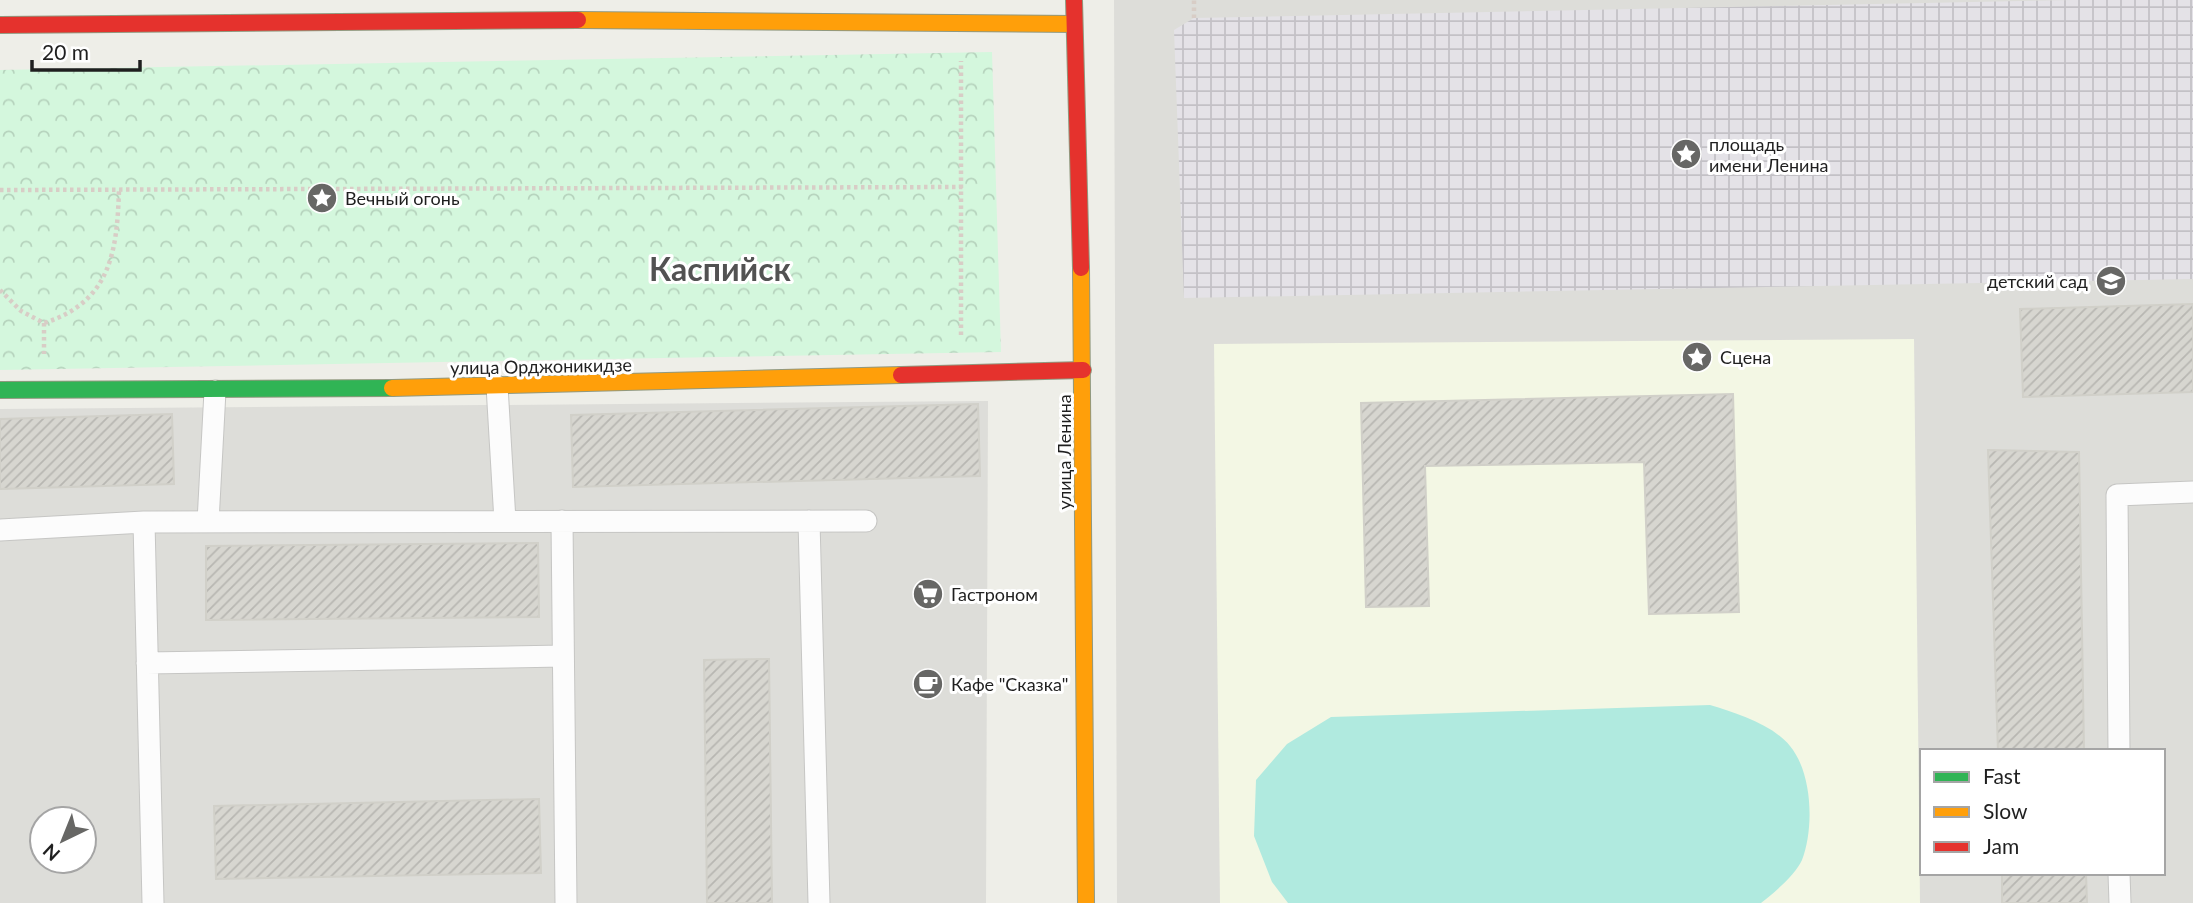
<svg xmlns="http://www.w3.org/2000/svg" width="2193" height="903" font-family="Lato,sans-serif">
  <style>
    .residential { fill: #ddddd9; fill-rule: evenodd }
    .education { fill: #f3f7e4 }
    .park { fill: url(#park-crowns) }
    .pitch { fill: #b0eadf }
    .plaza { fill: url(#plaza-grid) }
    .building { fill: url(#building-hatch); stroke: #d1d0c9; stroke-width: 2 }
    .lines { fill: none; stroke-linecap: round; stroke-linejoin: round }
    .lane-casing { stroke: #c6c6c4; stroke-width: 23 }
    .fast-casing { stroke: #91997f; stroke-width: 18 }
    .slow-casing { stroke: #91997f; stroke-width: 18 }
    .jam-casing { stroke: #91997f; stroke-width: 18 }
    .path { stroke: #d8cdc6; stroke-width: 4.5; stroke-dasharray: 3.5 3.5; stroke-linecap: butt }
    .lane { stroke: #fcfcfc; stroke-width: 21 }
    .fast { stroke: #30b455; stroke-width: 16 }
    .slow { stroke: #ff9f0a; stroke-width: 16 }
    .jam { stroke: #e5322d; stroke-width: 16 }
    .labels { text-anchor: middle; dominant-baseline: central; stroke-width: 6; stroke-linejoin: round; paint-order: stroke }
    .poi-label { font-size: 18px; fill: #1f1f1f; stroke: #fff; text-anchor: start }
    .street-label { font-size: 18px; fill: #1f1f1f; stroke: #fff }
    .town-label { font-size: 32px; font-weight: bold; fill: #525252; stroke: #fff }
  </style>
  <defs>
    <pattern id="park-crowns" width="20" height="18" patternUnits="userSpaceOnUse" patternTransform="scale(1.75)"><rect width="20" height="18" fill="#d4f7dd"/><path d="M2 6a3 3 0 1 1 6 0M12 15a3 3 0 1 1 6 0" fill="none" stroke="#b6d3bd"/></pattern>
    <pattern id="plaza-grid" width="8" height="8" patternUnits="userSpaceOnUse" patternTransform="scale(1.75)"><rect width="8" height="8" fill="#e4e2e7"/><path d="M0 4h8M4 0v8" fill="none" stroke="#c3c1c6"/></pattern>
    <pattern id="building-hatch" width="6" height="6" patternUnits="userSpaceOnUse" patternTransform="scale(1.75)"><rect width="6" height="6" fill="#d7d6d0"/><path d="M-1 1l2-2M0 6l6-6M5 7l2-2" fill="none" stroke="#b8b7b2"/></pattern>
  </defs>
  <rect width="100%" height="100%" fill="#eeeee8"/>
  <path class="residential" d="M1114,0H2193V903H1117ZM1922,751H2163V873H1922Z
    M988,401L986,903H0V409ZM42,819H84V861H42Z"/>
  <path class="education" d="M1914,339L1920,903H1220L1214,344Z"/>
  <path class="park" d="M992,52L1001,352L0,370V70Z"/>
  <path class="pitch" d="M1710,705C1736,713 1772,724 1790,746C1813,774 1814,829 1802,860C1796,874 1773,894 1761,903H1288L1272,882L1254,836L1256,780L1287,744L1331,717Z"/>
  <path class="plaza" d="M2074,0H2193V279L1184,298L1174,30L1194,18Z"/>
  <path class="building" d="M2193,304V392L2023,397L2020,309Z
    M1733,394L1739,612L1649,614L1644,462L1425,466L1429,606L1366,607L1361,403Z
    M978,404L980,476L573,487L571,415Z
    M172,414L174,484L0,489V419Z
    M1988,450L2079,452L2084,751H1998Z
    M538,543L539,617L206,620V546Z
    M769,659L772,903H707L704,660Z
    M539,799L541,873L216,879L214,806Z
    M2002,873H2086L2087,903H2002Z"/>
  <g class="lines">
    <g class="lane-casing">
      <path id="lane" d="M497,386L505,521
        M562,521L566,903
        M809,521L819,903
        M144,522L153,903
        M208,522L215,391
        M0,530L144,522L866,521
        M147,663L563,656
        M2119,751L2117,495L2193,492
        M2119,873L2120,903"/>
    </g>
    <g class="fast-casing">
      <path id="fast" d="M0,390L392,388"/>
    </g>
    <g class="slow-casing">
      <path id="slow" d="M578,20L1074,24
        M1081,268L1086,903
        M392,388L901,375"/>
    </g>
    <g class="jam-casing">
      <path id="jam" d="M1074,0L1081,268
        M0,25L578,20
        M901,375L1083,370"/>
    </g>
    <path class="path" d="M1194,18V0
      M0,190L963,187
      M0,290L21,311L44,323C111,302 117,251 119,190
      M44,323V354
      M961,335V61"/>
    <use href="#lane" class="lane"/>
    <use href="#fast" class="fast"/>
    <use href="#slow" class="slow"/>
    <use href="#jam" class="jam"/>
  </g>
  <defs>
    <g id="sight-disc" transform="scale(1.575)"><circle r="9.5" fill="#676765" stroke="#fff"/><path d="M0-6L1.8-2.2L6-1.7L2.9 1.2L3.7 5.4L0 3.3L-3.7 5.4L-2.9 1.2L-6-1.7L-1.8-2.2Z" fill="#fff"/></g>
    <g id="school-disc" transform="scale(1.575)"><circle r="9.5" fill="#676765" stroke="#fff"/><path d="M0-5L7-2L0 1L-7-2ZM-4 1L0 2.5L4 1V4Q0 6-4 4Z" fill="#fff"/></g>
    <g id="supermarket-disc" transform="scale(1.575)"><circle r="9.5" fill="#676765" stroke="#fff"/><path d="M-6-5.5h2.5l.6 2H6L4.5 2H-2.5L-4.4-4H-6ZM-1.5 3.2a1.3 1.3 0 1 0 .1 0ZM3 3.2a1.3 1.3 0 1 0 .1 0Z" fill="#fff"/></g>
    <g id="cafe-disc" transform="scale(1.575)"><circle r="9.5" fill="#676765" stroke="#fff"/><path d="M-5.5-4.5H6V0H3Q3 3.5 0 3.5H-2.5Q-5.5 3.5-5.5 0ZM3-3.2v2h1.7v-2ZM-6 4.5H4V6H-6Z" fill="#fff"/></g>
  </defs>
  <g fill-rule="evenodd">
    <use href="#sight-disc" x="1686" y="154"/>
    <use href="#sight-disc" x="322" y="198"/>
    <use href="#school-disc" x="2111" y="281"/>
    <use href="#sight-disc" x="1697" y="357"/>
    <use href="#supermarket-disc" x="928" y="594"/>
    <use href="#cafe-disc" x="928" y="684"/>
  </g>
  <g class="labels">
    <g class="poi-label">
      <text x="1709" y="144">площадь<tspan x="1709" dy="21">имени Ленина</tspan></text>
      <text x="345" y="198">Вечный огонь</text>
      <text x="2088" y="281" text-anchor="end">детский сад</text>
      <text x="1720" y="357">Сцена</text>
      <text x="951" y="594">Гастроном</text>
      <text x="951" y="684">Кафе "Сказка"</text>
    </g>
    <g class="street-label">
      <text transform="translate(541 366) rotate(-1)">улица Орджоникидзе</text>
      <text transform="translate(1064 452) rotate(-90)">улица Ленина</text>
    </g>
    <g class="town-label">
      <text x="720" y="268">Каспийск</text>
    </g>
  </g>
  <rect x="1920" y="749" width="245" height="126" fill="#ffffff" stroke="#a5a5a5" stroke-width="2"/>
  <rect x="1934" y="772" width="35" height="10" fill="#30b455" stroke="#a5a5a5" stroke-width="2"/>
  <text x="1983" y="784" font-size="21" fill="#1f1f1f">Fast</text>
  <rect x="1934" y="807" width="35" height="10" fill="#ff9f0a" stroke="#a5a5a5" stroke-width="2"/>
  <text x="1983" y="819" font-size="21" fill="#1f1f1f">Slow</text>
  <rect x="1934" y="842" width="35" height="10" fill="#e5322d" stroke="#a5a5a5" stroke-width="2"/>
  <text x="1983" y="854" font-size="21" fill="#1f1f1f">Jam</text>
  <g transform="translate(63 840) rotate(223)"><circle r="33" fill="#ffffff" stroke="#a5a5a5" stroke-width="2"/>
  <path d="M0-5L12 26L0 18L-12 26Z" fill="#676765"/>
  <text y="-10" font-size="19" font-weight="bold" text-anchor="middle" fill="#1f1f1f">N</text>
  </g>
  <path d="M32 60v10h108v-10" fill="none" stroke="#1f1f1f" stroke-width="3.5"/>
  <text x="42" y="60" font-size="21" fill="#1f1f1f" stroke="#ffffff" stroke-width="5" paint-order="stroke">20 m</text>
</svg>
